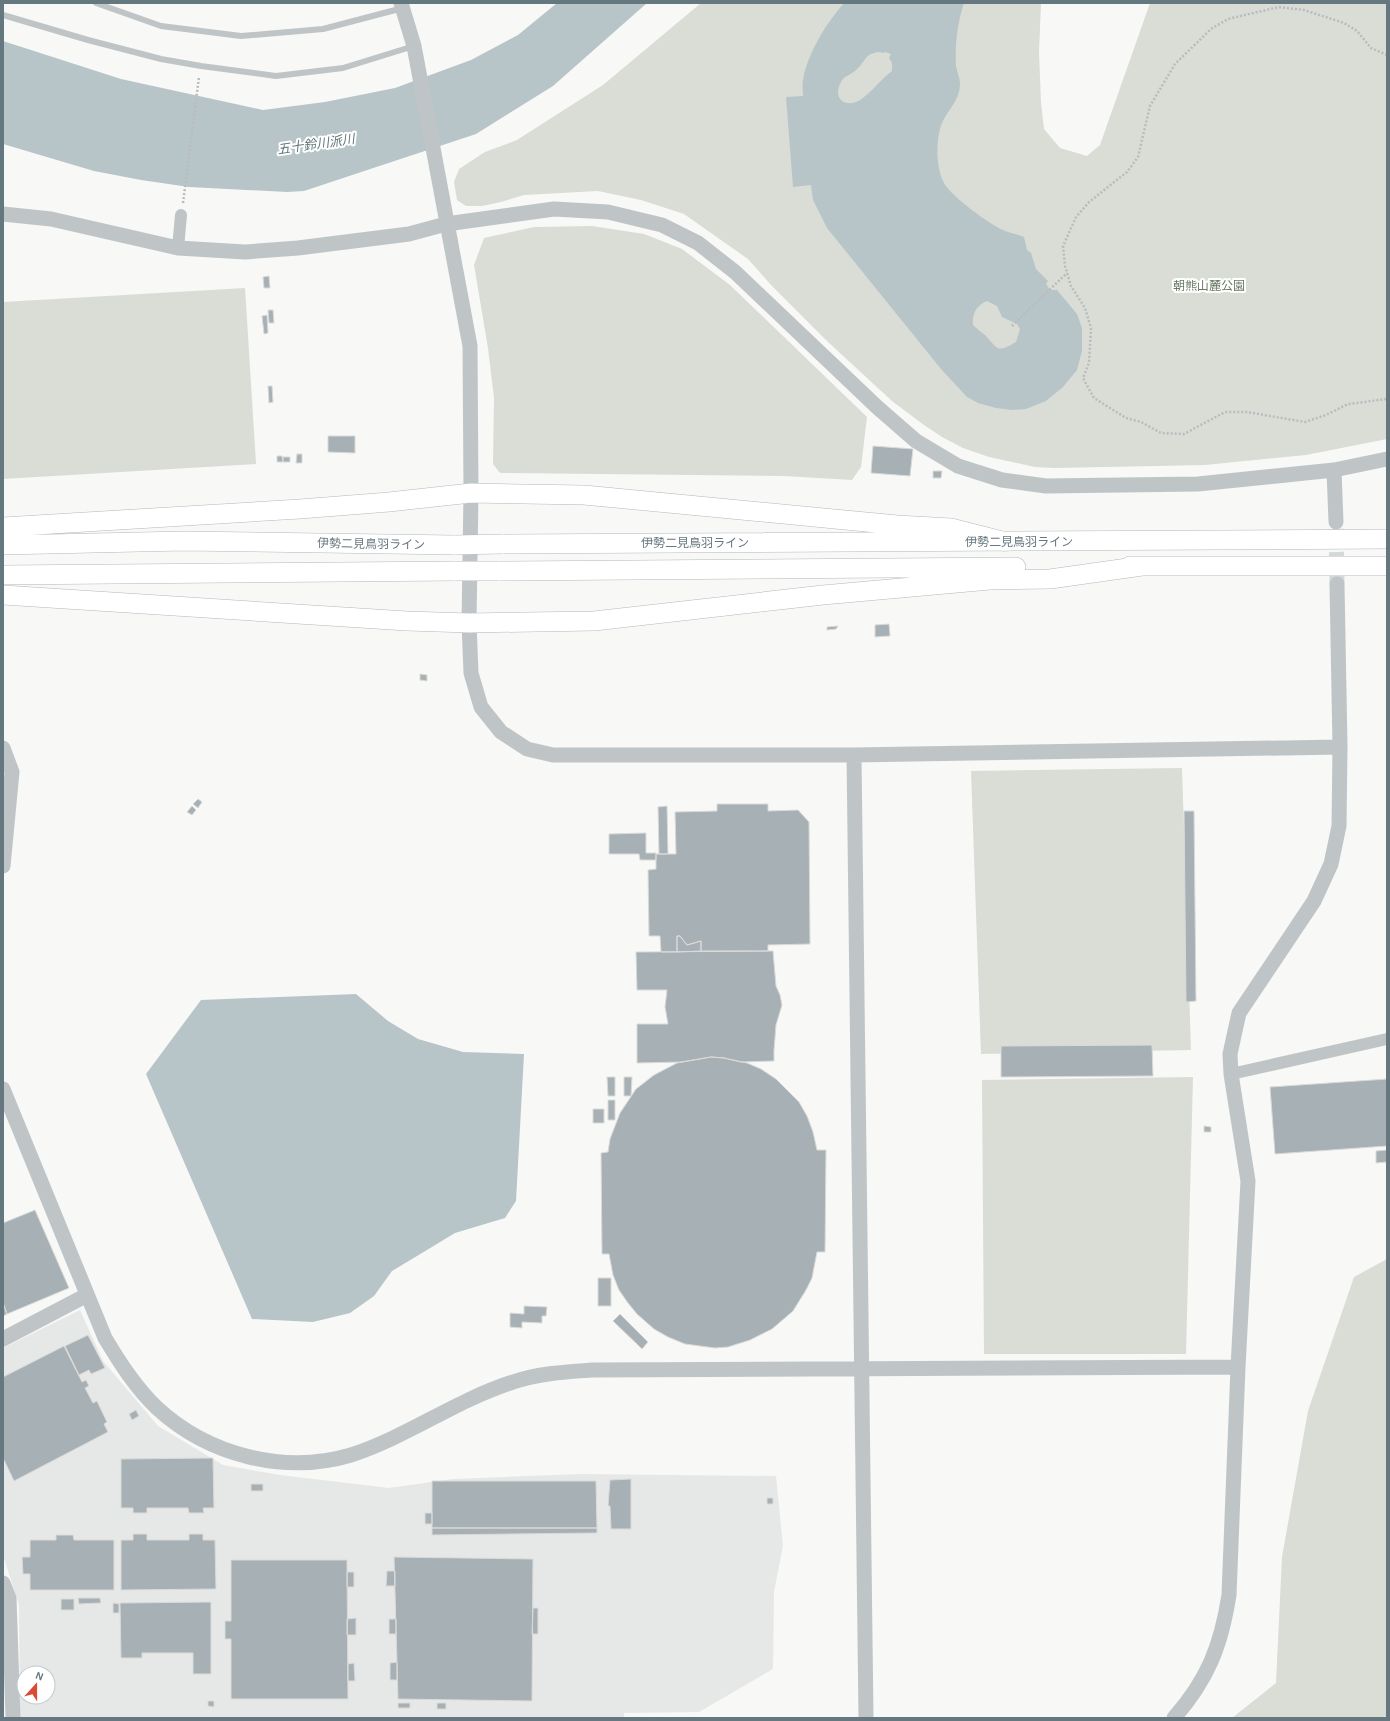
<svg xmlns="http://www.w3.org/2000/svg" width="1390" height="1721" font-family="Karla,'Noto Sans JP',sans-serif">
  <style>
    .built { fill: #e6e8e7; fill-rule: evenodd }
    .green { fill: #d9ddd5 }
    .water { fill: #b8c5c8; fill-rule: evenodd }
    .building { fill: #a7b1b5; stroke: #dadad8 }
    .lines { fill: none; stroke-linecap: round; stroke-linejoin: round }
    .tertiary-tunnel { stroke: #d3d8d8; stroke-width: 15; stroke-dasharray: 15 8; stroke-linecap: butt }
    .primary-casing { stroke: #b3b9bc; stroke-width: 20 }
    .path { stroke: #b8bcbe; stroke-width: 2.5; stroke-dasharray: 2 2; stroke-linecap: butt }
    .service { stroke: #bfc5c7; stroke-width: 6 }
    .minor { stroke: #bfc5c7; stroke-width: 12 }
    .tertiary { stroke: #bfc5c7; stroke-width: 15 }
    .primary { stroke: #fff; stroke-width: 19 }
    .primary-bridge-casing { stroke: #b3b9bc; stroke-width: 20; stroke-linecap: butt }
    .primary-bridge { stroke: #fff; stroke-width: 19 }
    .labels { text-anchor: middle; dominant-baseline: central; stroke-width: 4; stroke-linejoin: round; paint-order: stroke }
    .park-label { font-size: 12px; fill: #697864; stroke: #fff }
    .street-label { font-size: 12px; fill: #65777f; stroke: #fff }
    .water-label { font-size: 13px; font-style: italic; fill: #60767a; stroke: #fff }
  </style>
  <rect width="100%" height="100%" fill="#f8f8f6"/>
  <path class="built" d="M80,1310L103,1361L158,1426L223,1465L280,1475L389,1488L453,1479L580,1474L776,1476L783,1546L774,1592L773,1669L699,1712L624,1713V1718H20L19,1605L3,1555V1348ZM24,1673H48V1697H24Z"/>
  <path class="green" d="M701,3H1041L1039,52L1041,103L1044,129L1060,148L1087,156L1100,145L1150,3H1387V439L1306,455L1205,465L1055,468L1035,467L989,457L963,448L942,437L924,425L892,401L827,341L771,285L748,259L684,214L641,200L598,191L524,195L501,202L482,206H466L457,200L454,182L459,169L485,152L517,140L603,85Z
    M592,226L644,234L682,249L730,285L867,417L861,467L852,480L784,476L500,473L493,464L494,398L488,348L474,265L484,238L534,227Z
    M245,288L256,464L3,479V302Z
    M1182,768L1191,1050L981,1054L971,771Z
    M1193,1077L1186,1354H984L982,1080Z
    M1387,1259V1718H1232L1276,1683L1282,1557L1308,1411L1354,1277Z"/>
  <path class="water" d="M557,3H647L553,86L476,134L304,191L287,192L189,187L141,180L94,171L3,144V41L121,79L263,110L325,102L395,88L471,60L518,35Z
    M844,3H964C957,24 955,45 956,66C957,72 960,78 960,84C960,102 944,113 940,129C936,144 936,168 944,183C951,196 989,224 1003,230C1010,233 1017,234 1024,237L1027,250L1031,253L1036,269L1048,281L1046,284L1050,290H1057L1077,314L1082,328V351L1077,370L1063,387L1046,401L1026,409L1011,410L996,408L978,403L967,397L941,369L827,228L813,200L811,185L793,187L786,97L803,96C803,91 802,85 803,80C807,54 827,22 844,3ZM878,52L883,53L885,52L891,54L889,58L892,63V71C881,79 872,92 860,100C845,109 832,98 841,82C844,75 852,75 857,69C862,65 864,59 869,55C872,53 875,53 878,52ZM987,301L997,306L1002,317L1017,324L1020,329L1016,342C997,353 999,350 985,335C981,332 977,329 973,325C972,313 977,305 987,301Z
    M356,994L388,1021L418,1039L463,1052L524,1054L516,1201L505,1218L455,1233L422,1253L392,1271L374,1296L350,1313L313,1322L252,1319L146,1074L201,1000Z"/>
  <path class="building" d="M269,276L270,288H264L263,277Z
    M268,310H273L274,323H269Z
    M267,315L268,333L264,334L262,316Z
    M268,386H272L273,402L269,403Z
    M328,436H355V453L328,452Z
    M873,446L913,449L910,476L871,473Z
    M297,454H302V463H296Z
    M277,456H282L283,462H277Z
    M283,457H290V462H283Z
    M933,471H942L941,478H933Z
    M889,624L890,636L875,637V625Z
    M838,626L836,629L827,630V627Z
    M420,674L427,675V681L420,680Z
    M198,799L202,802L198,808L193,804Z
    M717,804H768V811L798,810L809,822L810,944L768,945V951H701V941L687,945L680,936H677V952H661L660,936H649L648,870L656,869V854H676L675,812L717,811Z
    M192,806L196,810L192,815L187,812Z
    M667,806L668,854H659L658,807Z
    M1184,811H1194L1196,1001L1186,1002Z
    M646,833V853H656V860H640L639,854H609V834Z
    M677,936H680L687,945L701,941V951L677,952Z
    M773,951L776,986L780,995L782,1005L776,1025L774,1050V1061L741,1062L724,1058L711,1057L681,1062L637,1063V1024H668L665,1007L667,990H637L636,952Z
    M1152,1045L1153,1076L1001,1077V1046Z
    M711,1057L724,1058L747,1063L761,1069L776,1079L799,1102L807,1116L813,1132L817,1150H826L825,1252H817L812,1278L806,1290L793,1311L772,1329L750,1340L728,1347L715,1348L685,1344L668,1337L654,1329L637,1314L628,1303L619,1290L613,1275L609,1254H602L601,1153L608,1152L610,1139L620,1113L636,1089L654,1075L677,1063Z
    M607,1077H615V1096H608Z
    M624,1077H632L631,1096H624Z
    M1387,1079V1146L1275,1154L1270,1087Z
    M608,1100H615V1120H608Z
    M593,1109H604V1123H593Z
    M1204,1126L1211,1127V1132H1204Z
    M1387,1150V1162L1376,1163V1151Z
    M35,1210L69,1288L7,1314L3,1303V1223Z
    M598,1278H611V1306H598Z
    M3,1303L7,1314L3,1316Z
    M524,1306L547,1307L546,1316H542V1323L522,1322V1328L510,1327V1313L524,1314Z
    M620,1314L648,1342L642,1349L613,1321Z
    M88,1335L105,1368L91,1374L89,1370L79,1375L65,1346Z
    M64,1346L82,1382L86,1380L89,1386L85,1388L93,1403L97,1401L107,1422L104,1424L108,1432L14,1481L4,1460L3,1461V1377Z
    M136,1410L139,1416L132,1420L129,1414Z
    M213,1458L214,1508H203L204,1513H189L188,1508H147V1513H133V1508H121V1459Z
    M631,1479V1529H611L610,1506H608L610,1480Z
    M432,1481H596L597,1528H432Z
    M251,1484H263V1491H251Z
    M767,1498H773V1504H767Z
    M425,1513H432V1524H425Z
    M432,1528H597V1533L432,1535Z
    M133,1534H147V1540H189V1534H203V1540H215L216,1589L121,1590V1540H133Z
    M56,1535H73L74,1540H114V1590H30V1574H23L22,1557H30V1540H56Z
    M394,1557L533,1559L532,1701L398,1699Z
    M231,1560H347L348,1699H231V1639H225V1621H231Z
    M387,1571H395V1586H386Z
    M347,1572H354V1587H347Z
    M78,1598H100L101,1603L79,1604Z
    M61,1599H74V1610H61Z
    M211,1602V1674H193V1653H142V1658H121L120,1603Z
    M113,1603L119,1604V1613H113Z
    M533,1608H538V1634H532Z
    M356,1618V1635H347V1619Z
    M389,1619H396V1634H389Z
    M397,1662V1680H390V1663Z
    M354,1663L355,1681H348V1664Z
    M208,1701H214V1707L208,1706Z
    M398,1703H410V1708H398Z
    M437,1703H446V1709H437Z"/>
  <g class="lines">
    <path class="tertiary-tunnel" d="M1336,529L1337,584"/>
    <g class="primary-casing">
      <path id="primary" d="M3,527L300,509L389,502L471,493L584,495L897,525L951,528L1006,542
        M502,544L1387,539
        M3,545L184,541L455,545
        M1130,566H1387
        M498,571L1016,567
        M3,575L455,571
        M3,595L407,621L469,623L594,621L823,595L990,580L1050,579L1142,566"/>
    </g>
    <path class="path" d="M1387,55L1371,48L1357,31L1344,23L1304,10L1279,7L1228,19L1211,29L1175,64L1150,106L1138,157L1127,172L1089,202L1076,217L1063,246L1065,266L1071,286L1085,308L1091,328L1089,363L1083,378L1094,398L1126,418L1141,422L1161,433L1184,434L1225,412H1247L1305,422L1326,415L1348,404L1387,399
      M183,203L199,77
      M1012,326L1067,273"/>
    <path class="service" d="M96,3L161,26L241,36L323,29L403,8
      M3,15L88,40L161,59L201,66L276,76L343,68L414,46"/>
    <path class="minor" d="M178,248L181,215
      M1231,1074L1387,1039"/>
    <path class="tertiary" d="M401,3L414,46L470,346L471,493L469,623L471,673L481,707L501,732L527,749L553,755H854L1340,747
      M3,214L51,219L178,248L245,252L298,248L409,234L446,224L554,209L608,212L662,225L698,243L735,272L877,407L916,441L958,466L1002,480L1046,486L1198,484L1334,470L1387,459
      M1334,470L1336,522
      M3,748L12,772L3,866
      M854,755L866,1718
      M3,1089L105,1338C120,1363 136,1388 157,1408C208,1455 284,1475 351,1455C407,1437 456,1400 513,1382C539,1373 566,1372 593,1370L1238,1367
      M3,1339L87,1295
      M3,1583L9,1598L13,1718
      M1174,1718C1208,1679 1221,1646 1229,1595L1238,1367L1248,1181L1231,1074L1230,1054L1239,1013L1314,901L1331,864L1339,826L1340,747L1337,584"/>
    <use href="#primary" class="primary"/>
    <g class="primary-bridge-casing">
      <path id="primary-bridge" d="M455,545L502,544
        M455,571H498"/>
    </g>
    <use href="#primary-bridge" class="primary-bridge"/>
  </g>
  <g class="labels">
    <g class="park-label">
      <text x="1209" y="286">朝熊山麓公園</text>
    </g>
    <g class="street-label">
      <text x="1019" y="542">伊勢二見鳥羽ライン</text>
      <text x="695" y="543">伊勢二見鳥羽ライン</text>
      <text transform="translate(371 544) rotate(1)">伊勢二見鳥羽ライン</text>
    </g>
    <g class="water-label">
      <text transform="translate(316 144) rotate(-8)">五十鈴川派川</text>
    </g>
  </g>
  <rect width="1390" height="1721" fill="none" stroke="#65777f" stroke-width="8"/>
  <g transform="translate(36 1685) rotate(21)"><circle r="19" fill="#ffffff" stroke="#c1c9cc"/>
  <path d="M0-3L7 15L0 10L-7 15Z" fill="#da4b34"/>
  <text y="-6" font-size="11" font-weight="bold" text-anchor="middle" fill="#65777f">N</text>
  </g>
</svg>
